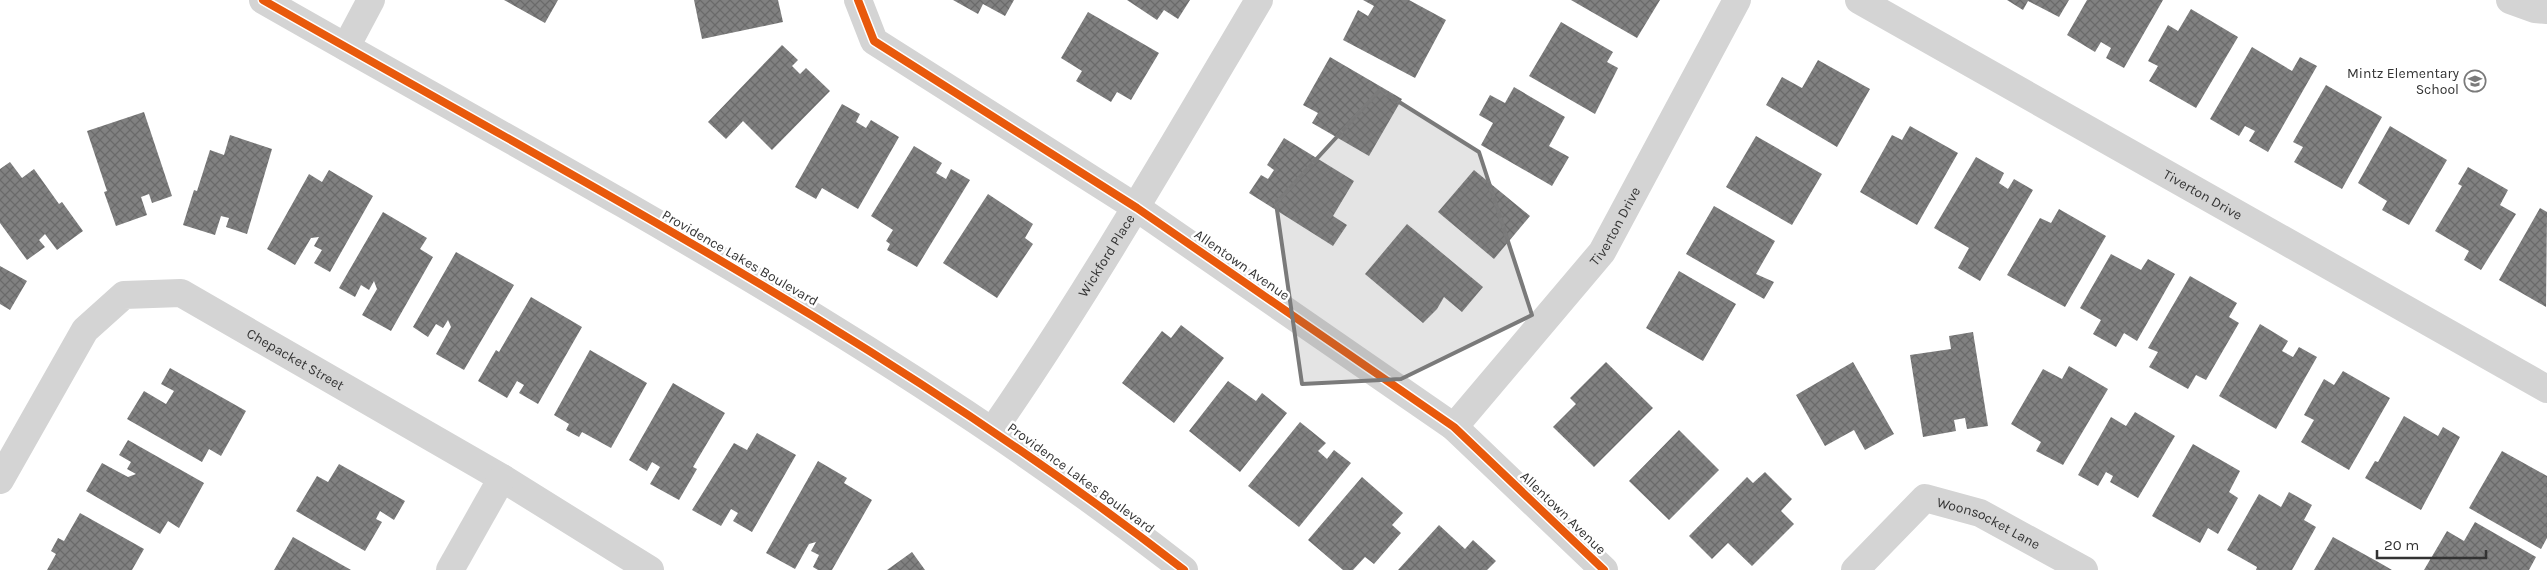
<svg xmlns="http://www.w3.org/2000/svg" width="2547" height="570" font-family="Karla,sans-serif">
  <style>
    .building { fill: url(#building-cross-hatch) }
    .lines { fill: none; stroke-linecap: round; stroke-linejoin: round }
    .minor { stroke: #d4d4d4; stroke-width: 28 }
    .cycleway-casing { stroke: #fff; stroke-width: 11 }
    .cycleway { stroke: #e8590c; stroke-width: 8 }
    .marked { fill: #7a7a7a; fill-opacity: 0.2; stroke: #7a7a7a; stroke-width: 4; stroke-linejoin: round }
    .labels { text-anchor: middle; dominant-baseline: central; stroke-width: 5; stroke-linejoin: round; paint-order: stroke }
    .poi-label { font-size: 14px; fill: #333; stroke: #fff; text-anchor: end }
    .street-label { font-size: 14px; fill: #333; stroke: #fff }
  </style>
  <defs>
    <pattern id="building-cross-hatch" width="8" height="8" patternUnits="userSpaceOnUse" patternTransform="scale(1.25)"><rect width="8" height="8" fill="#818181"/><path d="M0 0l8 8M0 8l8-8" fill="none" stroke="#6a6a6a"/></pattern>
  </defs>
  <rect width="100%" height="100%" fill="#fff"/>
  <path class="building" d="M504,0H558L545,23Z
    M694,0H778L783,22L702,39Z
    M953,0H1014L1005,16L983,4L978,14Z
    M1127,0H1190L1178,19L1164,10L1157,20Z
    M1363,0H1409L1446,20L1415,78L1343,40L1358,10L1368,16L1374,6Z
    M1571,0H1660L1637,38Z
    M2007,0H2069L2059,17L2028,1L2023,10Z
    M2087,0H2163L2124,68L2106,58L2111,48L2101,42L2095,52L2067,35Z
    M2191,9L2238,37L2196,108L2149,81L2158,66L2148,61L2168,25L2178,31Z
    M1088,12L1159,53L1131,100L1117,92L1111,102L1076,81L1082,71L1061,58Z
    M1561,22L1613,52L1607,62L1618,68L1595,114L1529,76Z
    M782,45L798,60L792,66L800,74L806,68L830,91L772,150L743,121L726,139L708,122Z
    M2252,47L2292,71L2300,57L2317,66L2268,152L2249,141L2255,131L2245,126L2239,136L2210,119Z
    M1330,57L1402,99L1369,156L1312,123L1318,113L1303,105Z
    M1818,60L1870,89L1837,147L1766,105L1782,77L1802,88Z
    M2326,85L2382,117L2342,189L2294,162L2303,147L2293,142Z
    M1514,87L1565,117L1549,146L1569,157L1552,186L1481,145L1493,123L1479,115L1490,95L1505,103Z
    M842,104L860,114L856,122L866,128L871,120L899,137L858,209L822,188L816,199L795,187Z
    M144,112L172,196L152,203L149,194L141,197L147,215L116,226L104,192L107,191L87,131Z
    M1910,126L1958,153L1917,225L1860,192L1892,135L1902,140Z
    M2390,126L2447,160L2409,225L2382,210L2387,201L2358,183Z
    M230,135L272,149L247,234L226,227L229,218L221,216L215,235L183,225L194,190L197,191L210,150L224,155Z
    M1756,136L1822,174L1792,225L1726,187Z
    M1284,138L1354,181L1333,216L1347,225L1333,246L1249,193L1261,175L1268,179L1274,170L1267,165Z
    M914,146L942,163L936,173L946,179L951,169L970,180L917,267L887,250L890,244L886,241L893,230L871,216Z
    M1976,157L2004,173L1999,183L2008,189L2014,179L2033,190L1980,281L1958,268L1969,248L1934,228Z
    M10,162L22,178L34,169L59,204L62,202L83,231L57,250L45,234L39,240L45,247L27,260L0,223V169Z
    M2468,167L2508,190L2500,205L2516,214L2481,270L2464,260L2469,251L2435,231L2462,186L2458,184Z
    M329,170L373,196L330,272L314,263L322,250L314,246L319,237L311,238L295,265L267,249L309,174L322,182Z
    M1474,170L1530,216L1494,259L1438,212Z
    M988,194L1033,224L1025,238L1033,244L997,298L943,263Z
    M1714,206L1775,241L1756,274L1774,282L1764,299L1686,254Z
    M2540,208L2547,212L2546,307L2499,280Z
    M2059,209L2106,236L2065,307L2007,275L2040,218L2051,223Z
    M383,212L427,238L420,249L433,257L391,331L362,315L377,289L374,281L369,290L361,285L355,297L339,288Z
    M1407,224L1483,287L1462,312L1444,297L1437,309L1423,323L1365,274Z
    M456,252L514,285L464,370L436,354L451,327L448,320L443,328L436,324L428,337L413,327Z
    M2111,254L2141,270L2148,259L2175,274L2137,341L2124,333L2116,347L2093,334L2101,320L2080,308Z
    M0,266L27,281L10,310L0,304Z
    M1679,271L1736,304L1703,361L1646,328Z
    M2190,276L2237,303L2229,317L2239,323L2206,380L2196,375L2188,389L2149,367L2158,352L2148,348Z
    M531,297L582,327L538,404L519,393L524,385L517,381L507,398L478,381L496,350L499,352Z
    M2260,324L2288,341L2282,351L2293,357L2299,347L2317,357L2276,429L2219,396Z
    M1181,325L1224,358L1174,423L1122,383L1162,331L1171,338Z
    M1973,332L1988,426L1967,429L1965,418L1954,420L1956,431L1923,437L1910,355L1951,349L1949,336Z
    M590,350L647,383L611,448L582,432L579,437L566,430L569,424L554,415Z
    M1606,362L1653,408L1594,467L1553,427L1576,404L1570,398Z
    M1853,362L1894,434L1865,450L1854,430L1825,446L1796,395Z
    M2069,366L2108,389L2063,465L2036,451L2041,442L2011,424L2043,369L2062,379Z
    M170,368L246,411L221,456L209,449L202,462L127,419L144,391L166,404L174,391L161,384Z
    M2343,371L2390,398L2349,470L2301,442L2314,420L2304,415L2324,379L2334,385Z
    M1228,381L1256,401L1262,393L1287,413L1240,472L1189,431Z
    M673,383L725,413L693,467L697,469L679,500L650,484L660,467L652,462L647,471L629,460Z
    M2135,412L2175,436L2138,498L2110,482L2113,476L2106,472L2098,486L2078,475L2111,417L2126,426Z
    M2404,416L2438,436L2443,427L2460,437L2421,510L2365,478L2375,461L2378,462Z
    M1300,422L1326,443L1318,451L1327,459L1334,450L1351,463L1299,527L1248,486Z
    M1679,430L1719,470L1669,520L1629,481Z
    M757,433L796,455L752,532L733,521L738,513L731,509L721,526L692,510L734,443L747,450Z
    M128,440L204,483L179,528L168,521L160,534L86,491L102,463L128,477L136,474L127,469L131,462L119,455Z
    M2193,444L2240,471L2229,492L2238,498L2218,534L2208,528L2200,543L2152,516Z
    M2502,451L2547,476V538L2541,549L2469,508Z
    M818,461L847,478L844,483L872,500L832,570H818L813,567L819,555L811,551L816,542L809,544L795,569L766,553Z
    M339,464L405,501L394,520L380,511L376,519L382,522L365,551L296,511L317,476L328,482Z
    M1765,472L1792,499L1781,511L1794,524L1752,566L1728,543L1712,559L1689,536L1747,477L1753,483Z
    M1362,477L1403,513L1392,525L1401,533L1374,564L1365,557L1353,570H1343L1308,540Z
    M2289,492L2312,505L2304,520L2316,527L2292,570H2256L2257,567L2227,550L2259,494L2281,507Z
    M80,513L144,549L132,570H47L56,554L51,551L58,538L64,541Z
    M2475,522L2536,557L2529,570H2424L2447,531L2464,541Z
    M1439,525L1465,549L1473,540L1496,561L1487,570H1398Z
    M293,537L351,570H274Z
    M2333,537L2380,563L2392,570H2314Z
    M912,552L925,570H887Z"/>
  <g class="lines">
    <g class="minor">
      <path d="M263,0C578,180 897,346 1184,570"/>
      <path d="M858,0L874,41L1137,208L1454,427L1604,570"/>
      <path id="s1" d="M1859,0L2547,389"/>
      <path d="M2510,0L2535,9L2547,10"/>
      <path d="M346,47L371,0"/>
      <path id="s2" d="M1454,427L1602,252L1737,0"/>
      <path id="s3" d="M993,430C1089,291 1173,145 1259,0"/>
      <path id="s4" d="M0,480L85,330L124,295L181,293L502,478L650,570"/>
      <path d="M450,570L502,478"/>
      <path id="s5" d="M1855,570L1925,498L1980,513L2084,570"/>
    </g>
    <g class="cycleway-casing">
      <path id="cycleway" d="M263,0C578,180 897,346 1184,570
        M858,0L874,41L1137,208L1454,427L1604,570"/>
    </g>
    <use href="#cycleway" class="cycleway"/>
  </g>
  <path class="marked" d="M1380,90L1479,152L1532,315L1401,379L1302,384L1276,203Z"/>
  <defs>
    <g id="school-ring" transform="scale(1.125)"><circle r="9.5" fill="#fff" stroke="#7a7a7a" stroke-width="1.5"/><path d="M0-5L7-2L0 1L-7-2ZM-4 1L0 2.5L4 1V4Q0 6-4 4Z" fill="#7a7a7a"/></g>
  </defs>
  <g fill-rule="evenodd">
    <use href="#school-ring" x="2475" y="81"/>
  </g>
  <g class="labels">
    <g class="poi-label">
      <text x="2459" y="73">Mintz Elementary<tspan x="2459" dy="16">School</tspan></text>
    </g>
    <g class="street-label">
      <text stroke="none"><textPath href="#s1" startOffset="395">Tiverton Drive</textPath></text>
      <text stroke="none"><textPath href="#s2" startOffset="258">Tiverton Drive</textPath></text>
      <text stroke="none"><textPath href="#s3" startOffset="208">Wickford Place</textPath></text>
      <text transform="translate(740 258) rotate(30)">Providence Lakes Boulevard</text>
      <text transform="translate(1242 265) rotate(35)">Allentown Avenue</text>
      <text stroke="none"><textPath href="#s4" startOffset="414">Chepacket Street</textPath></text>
      <text transform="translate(1081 478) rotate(36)">Providence Lakes Boulevard</text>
      <text transform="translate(1563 513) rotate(44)">Allentown Avenue</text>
      <text stroke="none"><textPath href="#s5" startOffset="169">Woonsocket Lane</textPath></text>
    </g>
  </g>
  <path d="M2377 550v8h109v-8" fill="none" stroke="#333333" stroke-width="2.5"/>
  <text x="2384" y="550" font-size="15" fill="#333333" stroke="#ffffff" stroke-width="4" paint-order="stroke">20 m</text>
</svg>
